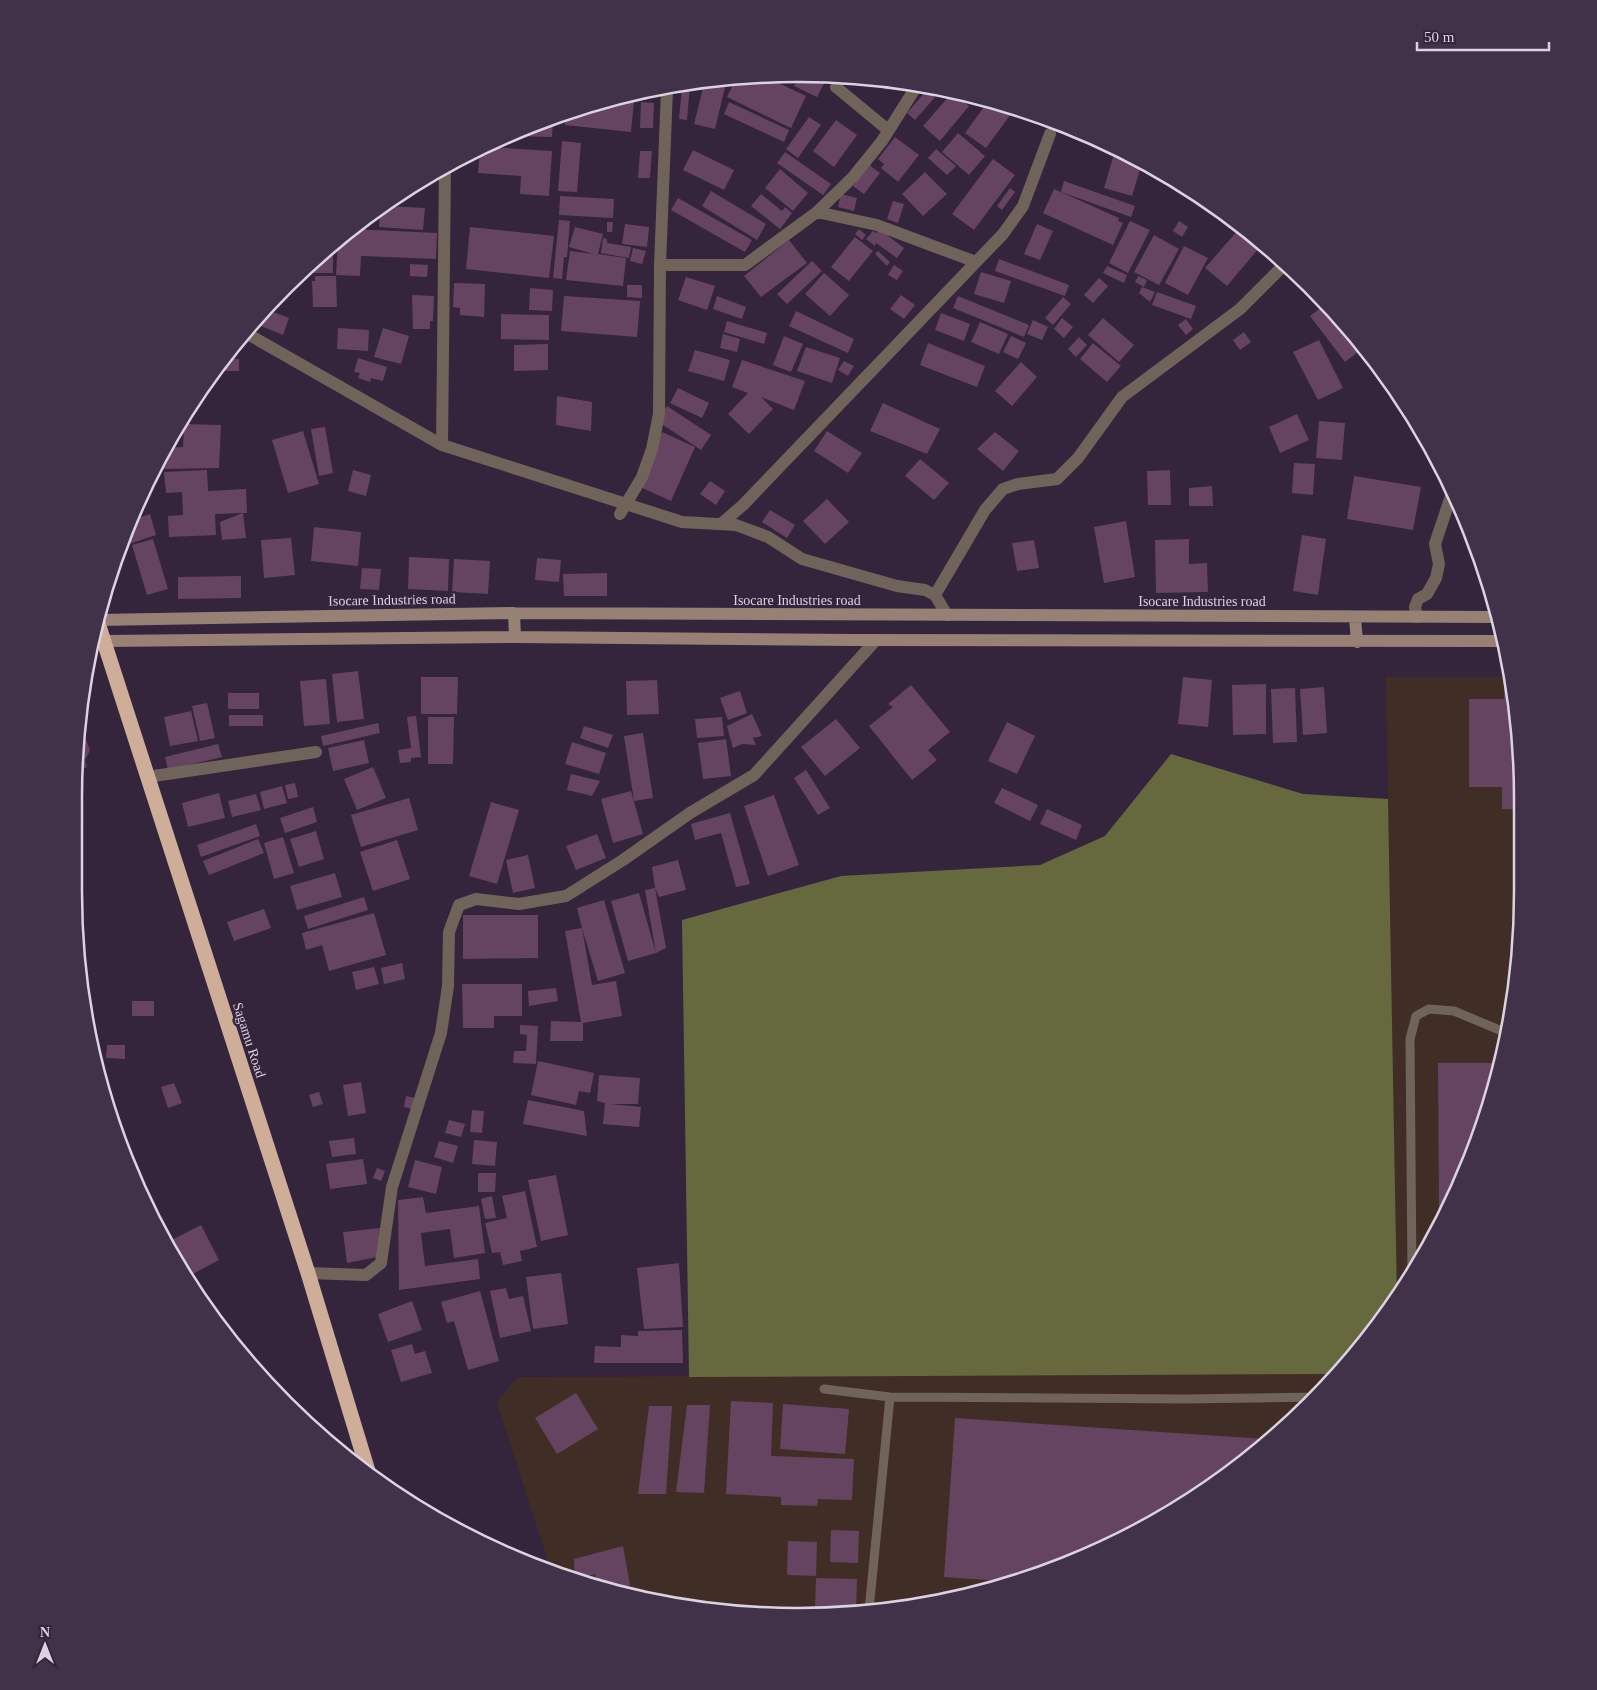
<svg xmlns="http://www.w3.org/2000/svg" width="1597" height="1690" font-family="'Times New Roman',serif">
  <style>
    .industrial { fill: #402e26 }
    .forest { fill: #66693e }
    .building { fill: #654461 }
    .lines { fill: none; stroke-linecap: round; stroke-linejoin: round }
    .lane { stroke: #70635a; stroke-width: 9 }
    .street { stroke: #70635a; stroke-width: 12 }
    .secondary { stroke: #968174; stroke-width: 12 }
    .highway { stroke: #ceae99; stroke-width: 15 }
    .labels { text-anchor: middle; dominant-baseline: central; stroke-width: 5; stroke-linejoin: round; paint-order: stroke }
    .street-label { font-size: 14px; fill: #dcd2e1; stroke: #34243c }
    .rim { fill: none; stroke: #dcd2e1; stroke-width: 2.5 }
  </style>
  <rect width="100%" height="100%" fill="#34243c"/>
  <path class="industrial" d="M1386,677H1511L1517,704L1523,892L1509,1033L1468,1169L1397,1299Z
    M1336,1374L1311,1404L1161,1519L1031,1578L893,1610H704L566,1578L551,1571L497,1402L517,1377Z"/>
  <path class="forest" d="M1171,754L1303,794L1388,799L1397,1299L1336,1374L689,1377L682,920L841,876L1040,865L1105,836Z"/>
  <path class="building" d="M828,76L817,97L794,86L799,77Z
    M855,77L869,79L875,80L869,87Z
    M768,78L806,96L791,128L727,97L736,79Z
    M727,79L715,129L694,124L705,80Z
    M877,80L890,83L892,84L886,90Z
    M685,84L690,85L687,120L679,119L682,88L674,87Z
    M927,90L935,97L915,120L907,113Z
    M648,93L647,100L628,98Z
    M952,93L969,106L940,141L923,126Z
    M619,100L634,101L631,132L565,125L566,112Z
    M989,100L1014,110L986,148L965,133Z
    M641,102L654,103L653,128H640Z
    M729,102L789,130L784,142L724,114Z
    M809,117L821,125L798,158L786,149Z
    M553,118L552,137L512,136Z
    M836,120L857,135L834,167L813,151Z
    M958,133L985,156L969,175L942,152Z
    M895,137L919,155L898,182L881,168L884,164L878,159Z
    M562,141L581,143L577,192L558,191Z
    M1101,142L1119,149L1100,148Z
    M490,147L552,151L549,196L520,194L521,176L478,173L480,151Z
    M936,149L956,166L947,175L928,158Z
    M693,150L734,170L724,190L683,170Z
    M640,151H652L650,178H638Z
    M785,152L831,184L823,195L777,163Z
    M1114,154L1142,163L1132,196L1104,188Z
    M993,159L1015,175L974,230L952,214Z
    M869,165L880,173L864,194L853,186Z
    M780,169L808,193L793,211L765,188Z
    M925,172L947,194L923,216L902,194Z
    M1064,181L1135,206L1131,217L1061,192Z
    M1010,188L1015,192L1002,210L997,206Z
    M1054,189L1119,218L1118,221L1123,223L1113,245L1043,213Z
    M711,191L766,224L757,240L702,206Z
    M761,194L782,211L785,207L792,213L780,229L751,206Z
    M841,194L857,198L854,211L838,207Z
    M560,196L614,199L613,218L559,215Z
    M678,198L752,240L745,252L671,210Z
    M893,201L904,204L898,223L887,219Z
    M387,206L425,208L423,230L379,227L380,211Z
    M559,220L570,221L567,257H564L562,279L553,278Z
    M1130,221L1150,230L1128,273L1109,263Z
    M1179,221L1188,227L1182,237L1173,231Z
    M607,222H613L612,232H607Z
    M625,224L649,227L647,247L622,244Z
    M1037,224L1053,231L1040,260L1024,254Z
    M470,227L554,236L549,278L466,269Z
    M575,227L603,234L598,254L626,258L623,286L566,280L570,251L594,254L569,247Z
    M1244,227L1256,239L1254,242L1241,230Z
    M354,229L437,233L436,259L361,256L360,276L336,275L338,241L342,238H348V234Z
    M859,229L866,235L862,240L855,234Z
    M879,229L904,248L897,258L876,243L875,246L866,239L873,231L876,233Z
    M1238,230L1259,248L1227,286L1205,268Z
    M1154,235L1179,249L1159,285L1134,272Z
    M855,237L873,251L849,281L831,267Z
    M603,238L607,239V243L631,247L629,258L601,253Z
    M789,240L807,263L761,297L744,276Z
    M1184,246L1208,258L1188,295L1165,283Z
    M633,248L646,251L642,264L630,261Z
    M324,251H333V273H303Z
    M878,251L890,262L887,266L875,254Z
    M999,259L1069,285L1065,296L995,271Z
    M812,261L822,271L787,304L777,294Z
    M410,264L428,265L427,277L410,276Z
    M894,265L903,271L897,280L888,275Z
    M1107,266L1127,275L1124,283L1103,273Z
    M981,272L1011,281L1004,303L974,294Z
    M824,273L849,295L830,316L805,294Z
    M315,276H336L337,307H313L312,281H315Z
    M1138,276L1147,280L1144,287L1135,282Z
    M686,277L715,286L707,310L678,300Z
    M1099,278L1108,286L1093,303L1084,295Z
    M454,283L485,284L484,317L460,315V308L453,307Z
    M627,285H642V298L627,297Z
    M1142,287L1155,292L1150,302L1139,293Z
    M530,288L553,290L552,311L529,310Z
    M1157,292L1196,306L1191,319L1152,305Z
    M412,295L434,296L433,321H430V329H413Z
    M901,295L915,305L904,319L890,309Z
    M564,296L640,301L637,337L561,331Z
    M717,296L746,307L742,319L713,309Z
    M958,296L1029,325L1024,337L953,308Z
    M1063,297L1071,304L1053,325L1045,318Z
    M1326,304L1344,321L1363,348L1345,362L1310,316Z
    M268,310L289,318L283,335L256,324Z
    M796,311L854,339L848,353L789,326Z
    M941,313L970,324L964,341L935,330Z
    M501,314L549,315V340L501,339Z
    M1062,318L1073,327L1064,338L1054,329Z
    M1103,318L1134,345L1119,362L1088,335Z
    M1186,319L1193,329L1186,335L1178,325Z
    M1033,320L1048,327L1042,340L1027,334Z
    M727,321L767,333L764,344L724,332Z
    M980,322L1008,334L999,354L971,342Z
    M338,328L369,330L368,351L337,349Z
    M383,328L409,336L401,364L374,357Z
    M1244,332L1251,342L1240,350L1233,340Z
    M723,334L740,339L737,352L720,348Z
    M784,336L803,344L791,372L773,365Z
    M1011,336L1026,343L1018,359L1003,352Z
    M1079,337L1087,345L1076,357L1068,349Z
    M1319,340L1343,388L1318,400L1293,352Z
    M928,343L985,366L977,387L920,365Z
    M1093,343L1121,366L1107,382L1080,359Z
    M548,344V370L514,371V345Z
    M806,347L840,358L832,383L797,371Z
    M695,350L730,360L724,381L688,371Z
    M358,358L387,367L383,381L371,378L370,382L358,378L360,373L354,372Z
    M222,359H239V371H215Z
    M742,360L805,381L794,410L761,397L773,409L749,434L728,414L748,393L732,387Z
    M844,361L854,366L848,376L838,370Z
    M1021,362L1037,377L1012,406L995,391Z
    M678,388L709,403L702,418L670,403Z
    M557,396L592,402L591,431L556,425Z
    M883,403L940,429L927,454L870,431Z
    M667,406L711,435L701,450L657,421Z
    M1297,414L1309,440L1280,453L1269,427Z
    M1319,421L1345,423L1342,460L1316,458Z
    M184,424L221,425L219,468L159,469L158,462L167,448L183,447Z
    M325,427L333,473L319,476L311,429Z
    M303,431L319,484L288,493L272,440Z
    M827,431L862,453L848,473L814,451Z
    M662,432L695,447L671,501L638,486Z
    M995,432L1019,451L1003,471L977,449Z
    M920,459L949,483L934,500L905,476Z
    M1294,463L1315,464L1313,495L1292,493Z
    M207,470L208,491L246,489L247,513H243L246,538L222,540L220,522L243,513L215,514L216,535L169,537L168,516L183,515L182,492L166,493L164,472Z
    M353,470L371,475L366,496L348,491Z
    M1170,470L1171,505H1148L1147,471Z
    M1354,476L1421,487L1413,530L1347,519Z
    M710,481L725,491L716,505L700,494Z
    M1212,486L1213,506H1189V488Z
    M827,499L849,522L825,544L803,521Z
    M770,510L795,525L787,538L762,522Z
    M150,514L156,535L123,546L133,520Z
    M1126,521L1135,577L1104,583L1094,527Z
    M314,527L361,532L358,566L311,561Z
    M1302,535L1326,539L1318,595L1293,591Z
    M291,538L295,575L264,578L261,540Z
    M153,539L168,589L147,595L132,545Z
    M1189,539V564L1207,563L1208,592L1156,593L1155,540Z
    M1034,540L1039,568L1017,571L1012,543Z
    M409,557L449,559L448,591L408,589Z
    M537,558L561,560L559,582L535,580Z
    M454,559L490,561L488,594L452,592Z
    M362,568L381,569L379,590L360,589Z
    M607,573V596H564L563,574Z
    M241,576V598L178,599V577Z
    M358,671L364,719L337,722L332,674Z
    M421,677H458L457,714H421Z
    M1183,677L1212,680L1208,727L1178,724Z
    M326,679L330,724L304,726L300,681Z
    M657,680L659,714L627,715L626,681Z
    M1504,683H1512L1517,704L1521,809H1502V787H1469V699H1504Z
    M1266,684V734L1233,735L1232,685Z
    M911,685L950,732L928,750L937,760L912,780L869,726L893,707L888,704Z
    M1324,687L1327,733L1303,735L1300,689Z
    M1295,688L1297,742L1273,743L1271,689Z
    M740,691L747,713L728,720L720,698Z
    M228,693H259V709H228Z
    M207,703L215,738L200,741L192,706Z
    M191,711L198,741L170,746L164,717Z
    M752,714L762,736L753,738L756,745L742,744L733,748L727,726Z
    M229,715H263V726H229Z
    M416,716L421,757L411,758V762L400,763L398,750L411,748L407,717Z
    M428,717H454L453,764H428Z
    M722,717L724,736L697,738L695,719Z
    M836,719L860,748L825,776L801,747Z
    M1007,722L1035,736L1017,774L988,761Z
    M378,723L380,733L323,746L321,736Z
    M584,726L613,735L608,748L580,738Z
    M78,733L84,734L90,750L85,760L87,767L75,772Z
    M643,733L653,798L634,801L624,736Z
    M726,739L731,776L703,779L698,743Z
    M364,740L369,763L333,771L328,748Z
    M572,742L606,753L599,774L565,764Z
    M218,744L222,757L168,770L165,757Z
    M373,767L386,798L357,810L344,779Z
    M806,770L830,808L818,815L794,778Z
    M571,774L600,781L592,796L567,790Z
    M295,783L298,797L288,799L285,785Z
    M282,786L287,803L264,809L260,792Z
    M1002,788L1038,805L1030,821L994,803Z
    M631,791L643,834L613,843L601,799Z
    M219,793L225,818L188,827L182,803Z
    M256,794L261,810L232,817L228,801Z
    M774,795L799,865L768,876L744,806Z
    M409,798L418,830L361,847L351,815Z
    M491,802L519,810L497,884L469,876Z
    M313,807L317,822L285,833L280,818Z
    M1047,809L1082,825L1076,840L1040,824Z
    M730,813L750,884L736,887L721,833L695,840L691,824Z
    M256,824L260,836L201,857L197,845Z
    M316,831L324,859L299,867L290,839Z
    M597,834L606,858L576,870L566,846Z
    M283,837L294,873L274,879L264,843Z
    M258,839L264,853L209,875L203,861Z
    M397,840L410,879L373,891L360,852Z
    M528,855L535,888L513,893L506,860Z
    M678,860L686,890L659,897L655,888L666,948L656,953L628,961L611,901L639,893L656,953L645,890L655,888L652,867Z
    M335,873L342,897L297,910L290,886Z
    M364,897L368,910L308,929L304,916Z
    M604,900L625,973L598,981L582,928L592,985L616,981L622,1016L583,1023V1041H550L551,1021L581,1022L565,931L582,928L577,908Z
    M264,909L271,928L234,941L227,922Z
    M374,913L386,955L329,971L322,945L306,950L302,933Z
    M463,915H538V958L463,959Z
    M402,963L405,979L384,984L381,968Z
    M374,967L379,984L356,990L352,972Z
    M462,984H522V1016H494V1028H463Z
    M556,988L558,1001L529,1006L528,991Z
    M132,1001H154V1016H132Z
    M520,1025L538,1026L536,1064L513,1063L514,1051H526L527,1035L520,1034Z
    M107,1045H125V1059L106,1058Z
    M538,1061L594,1073L590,1093L579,1091L576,1105L531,1095Z
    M1438,1063H1500L1468,1169L1447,1207L1439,1208Z
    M599,1075L640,1078L638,1104H610L641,1107L639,1127L603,1124L605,1103L597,1101Z
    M361,1082L366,1113L348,1116L343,1085Z
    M174,1083L182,1103L168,1108L161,1087Z
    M319,1092L323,1104L313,1107L309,1095Z
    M406,1096L415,1098L412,1109L404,1107Z
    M528,1100L584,1111L587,1136L523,1124Z
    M472,1110L484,1111L482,1133L470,1132Z
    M449,1120L465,1124L461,1137L445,1133Z
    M354,1138L356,1154L332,1157L329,1141Z
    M474,1140L497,1142L495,1166L472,1164Z
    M439,1141L458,1146L453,1163L434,1157Z
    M363,1159L367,1184L330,1189L326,1164Z
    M415,1160L442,1167L436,1194L408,1187Z
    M377,1168L385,1171L381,1181L373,1178Z
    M478,1173H496L495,1192H478Z
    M556,1175L568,1235L541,1241L528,1180Z
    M525,1191L537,1247L520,1251L522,1261L503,1265L500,1252L492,1253L485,1223L507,1218L502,1196Z
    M492,1196L496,1218L485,1219L481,1199Z
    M423,1197L426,1213L479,1206L485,1253L454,1258L450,1229L421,1233L425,1266L478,1259L480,1279L399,1290L398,1200Z
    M201,1225L219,1260L187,1277L168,1242Z
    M380,1228L378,1257L347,1263L343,1232Z
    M679,1263L683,1327L644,1329L637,1268Z
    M561,1273L568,1324L533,1329L526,1277Z
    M506,1288L509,1299L523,1296L531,1331L500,1338L490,1291Z
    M480,1291L499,1361L468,1370L454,1321L447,1323L441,1302Z
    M412,1301L422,1330L388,1342L378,1314Z
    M682,1330L683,1363H594L595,1346L621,1347V1335L638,1336V1331Z
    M412,1344L415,1354L425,1351L432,1373L401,1382L391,1350Z
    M576,1393L598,1429L557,1454L535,1418Z
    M731,1401L773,1403L771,1456L854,1459L852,1500L818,1499L817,1506L781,1505V1497L726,1494Z
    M783,1404L849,1409L845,1454L780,1449Z
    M687,1405H710L704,1493L676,1492Z
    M649,1406H672L666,1494H638Z
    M955,1418L1265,1439L1161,1519L1031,1578L1015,1582L944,1577Z
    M831,1530L859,1531L858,1563L830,1562Z
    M788,1541L817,1542L816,1576L787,1575Z
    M623,1546L630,1585L614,1589L598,1585L595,1574L575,1580L574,1559Z
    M816,1578L857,1579L856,1610H815Z
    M943,1591L965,1593L942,1599Z"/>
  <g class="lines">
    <path class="lane" d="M1412,1274L1410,1039L1416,1016L1429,1009L1454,1011L1509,1034
      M824,1389L890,1397L1185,1399L1317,1397
      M869,1610L890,1397"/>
    <path class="street" d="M841,75L836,87L888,130
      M817,212L877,225L976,262
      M660,265H745L817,212L853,177L882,141L916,87
      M246,333L442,445L682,522L736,525L768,537L802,559L897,586L925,590L935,595L947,615
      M442,445L445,167
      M620,514L642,477L652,449L659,414L660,265L667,89
      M721,524L743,505L1003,234L1023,206L1050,134
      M935,595L985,510L1003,489L1018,484L1057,479L1078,458L1122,397L1240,309L1284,265
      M1417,617L1415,607L1418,599L1427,594L1436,578L1439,564L1435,544L1452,493
      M147,777L316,752
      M308,1273L366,1275L381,1263L392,1187L441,1033L448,986L449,932L459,905L476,899L519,904L566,896L623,860L690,813L754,775L876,640"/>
    <path class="secondary" d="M514,613L515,637
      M1355,617L1357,642
      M97,620L514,613L1497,617
      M104,641L515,637L854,640L1502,641"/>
    <path class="highway" d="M97,620L308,1273L368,1471"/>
  </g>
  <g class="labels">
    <g class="street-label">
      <text transform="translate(392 600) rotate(-1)">Isocare Industries road</text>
      <text x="797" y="600">Isocare Industries road</text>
      <text x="1202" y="601">Isocare Industries road</text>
      <text transform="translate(249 1040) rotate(72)">Sagamu Road</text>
    </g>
  </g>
  <path d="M0 0H1597V1690H0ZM798 82H798A716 716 0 0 1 1514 798V892A716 716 0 0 1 798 1608H798A716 716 0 0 1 82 892V798A716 716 0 0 1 798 82Z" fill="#413249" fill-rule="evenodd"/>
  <path class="rim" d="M798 82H798A716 716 0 0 1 1514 798V892A716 716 0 0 1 798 1608H798A716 716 0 0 1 82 892V798A716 716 0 0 1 798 82Z"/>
  <g transform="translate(45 1645)" stroke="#34243c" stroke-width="4" paint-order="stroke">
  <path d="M0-4L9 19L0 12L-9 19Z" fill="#dcd2e1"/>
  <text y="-8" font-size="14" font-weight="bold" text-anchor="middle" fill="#dcd2e1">N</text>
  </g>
  <path d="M1417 42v8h132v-8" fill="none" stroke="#dcd2e1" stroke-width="2.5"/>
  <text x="1424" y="42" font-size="15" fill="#dcd2e1" stroke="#34243c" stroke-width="4" paint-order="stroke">50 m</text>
</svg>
